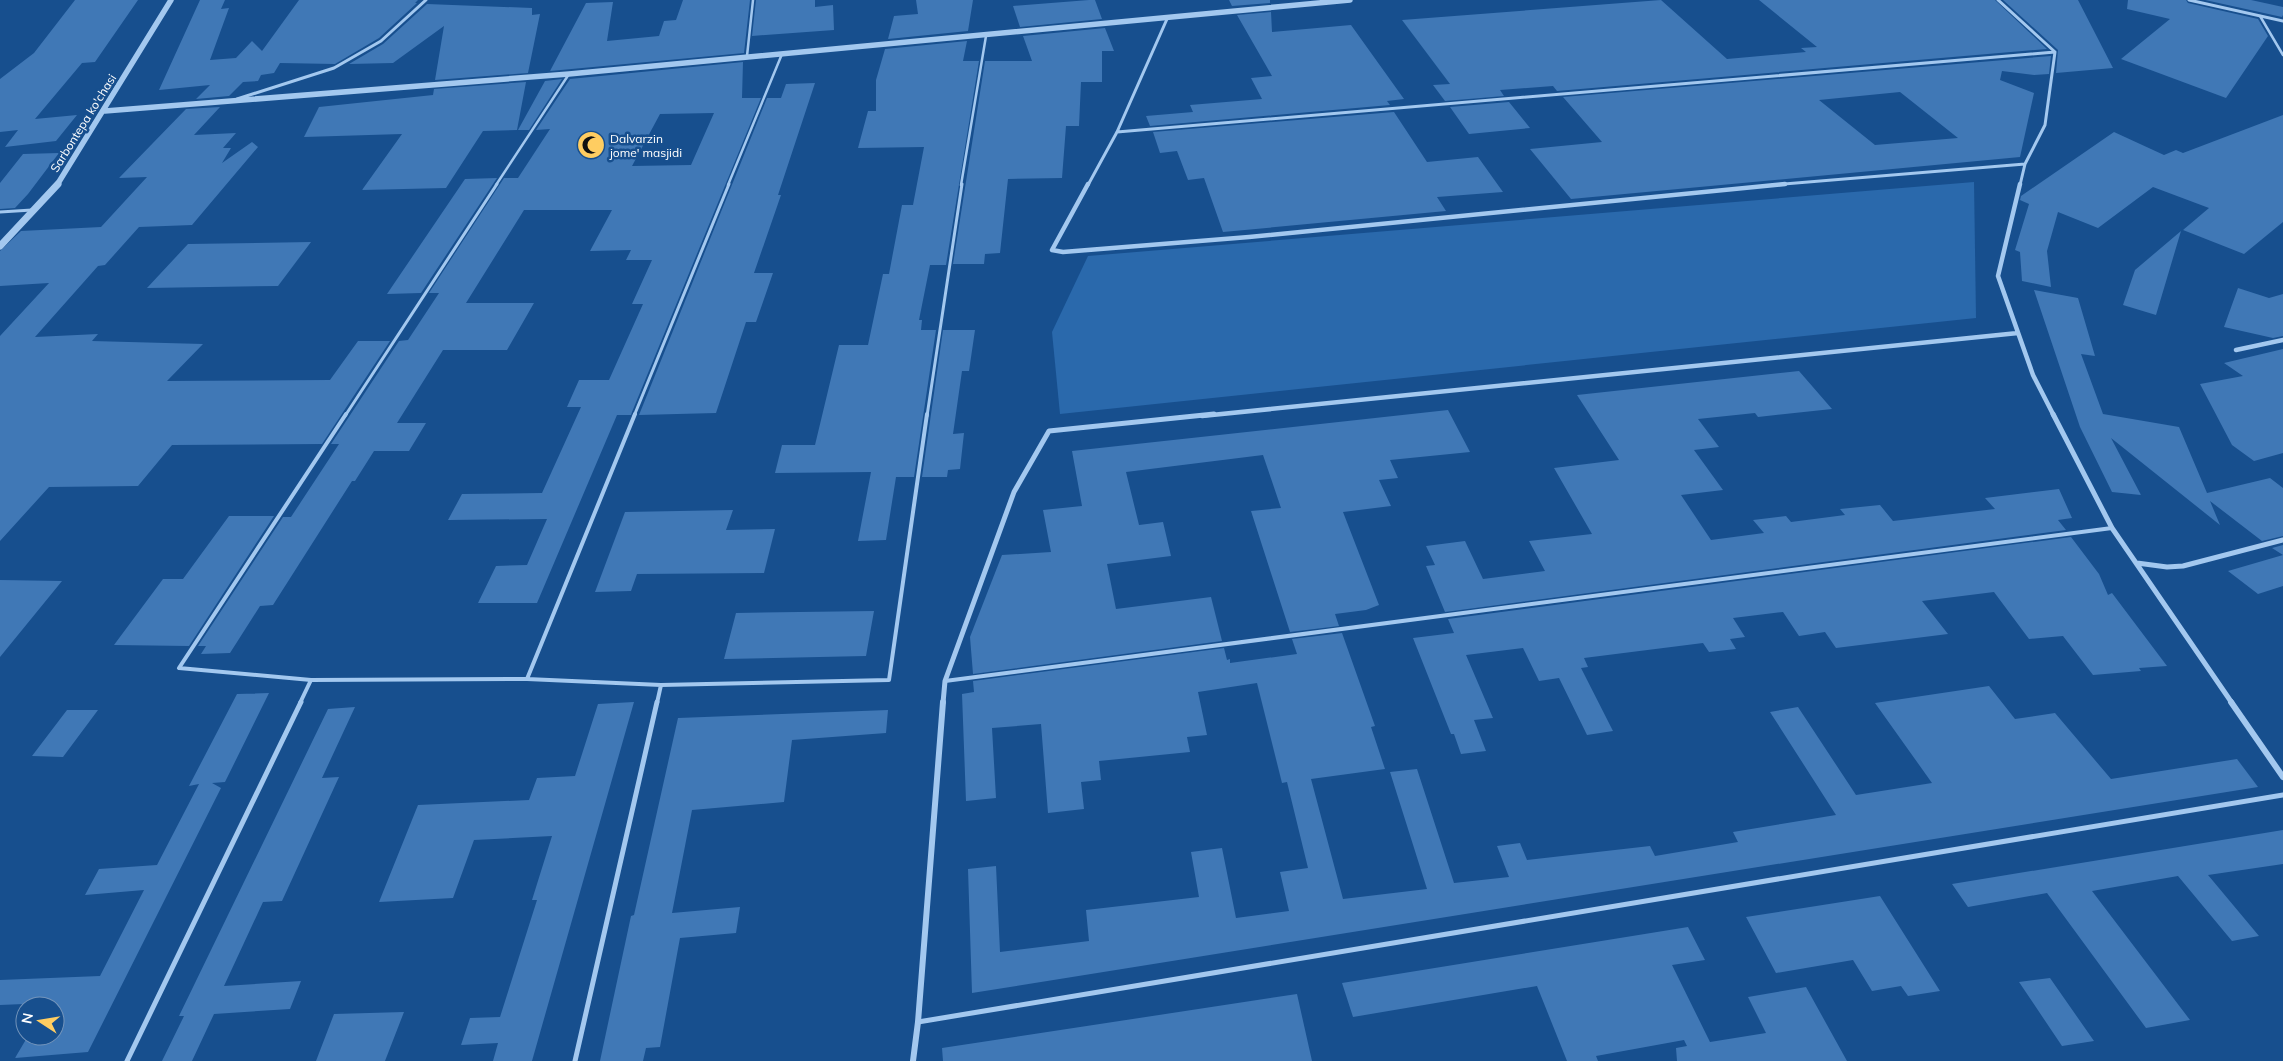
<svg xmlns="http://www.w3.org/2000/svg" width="2283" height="1061" font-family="Mulish,sans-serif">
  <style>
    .green { fill: #2a69ac }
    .building { fill: #4078b6; fill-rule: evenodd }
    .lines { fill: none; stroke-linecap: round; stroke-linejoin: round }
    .service-far3 { stroke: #a3c8ef; stroke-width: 2.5 }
    .service-far2 { stroke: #a3c8ef; stroke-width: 3 }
    .service-far1 { stroke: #a3c8ef; stroke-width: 4 }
    .service { stroke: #a3c8ef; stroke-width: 5 }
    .minor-far3 { stroke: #a3c8ef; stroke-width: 3 }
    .minor-far2 { stroke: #a3c8ef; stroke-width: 4.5 }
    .minor-far1 { stroke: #a3c8ef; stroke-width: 5 }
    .minor { stroke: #a3c8ef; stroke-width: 6 }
    .tertiary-far1 { stroke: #a3c8ef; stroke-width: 5.5 }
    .tertiary { stroke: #a3c8ef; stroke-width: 7 }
    .labels { text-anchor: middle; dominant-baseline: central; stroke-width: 5; stroke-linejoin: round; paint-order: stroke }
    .far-street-label { font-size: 12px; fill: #fff; stroke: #174f8e }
    .far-poi-label { font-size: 12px; fill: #fff; stroke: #174f8e; text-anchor: start }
  </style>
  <rect width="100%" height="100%" fill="#174f8e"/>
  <path class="green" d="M1974,182L1976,318L1060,414L1052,332L1088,256Z"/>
  <path class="building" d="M75,0H138L95,62L82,63L35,119L77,115L56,141L5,147L18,130L0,132V79L34,53Z
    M200,0H225L221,9L229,8L210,60L236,58L252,41L262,51L299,0H418L415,3H417L379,38L335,64L280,63L274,73L261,75L258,81L243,82L229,96L196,99L210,85L159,90Z
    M683,0H750L744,53L550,71L586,3L613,2L607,41L659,36L664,21L676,20Z
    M756,0H815V7L833,5L834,30L752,36Z
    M916,0H973L968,31L888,39L894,16L918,14Z
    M1089,0H1095L1102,19L1020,27L1013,6Z
    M1229,0H1270V3L1232,6Z
    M1661,0L1727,59L1806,52L1801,48L1817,47L1759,0H1995L2047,49L1557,91L1553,86L1500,90L1504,96L1445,101L1433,85L1450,84L1402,20Z
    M2003,0H2078L2113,68L2056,73L2058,50Z
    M2128,0H2186L2188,3L2258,19L2268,36L2226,98L2121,59L2170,19L2127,9Z
    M2205,0H2251L2283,7V15L2282,17Z
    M427,4L532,8V15L540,14L528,73L435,80L444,26L393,63L349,64L383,44Z
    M1271,12L1272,32L1351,25L1404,99L1387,101L1390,105L1150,126L1146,116L1193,112L1190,105L1262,99L1251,78L1272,76L1237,15Z
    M1105,28L1114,51H1102V82H1081L1079,126H1066L1062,178L1008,179L1000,253L985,254L984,264H953L985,61H1032L1023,36Z
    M967,41L963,61H979L946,265H930L919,320H922L921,330H936L914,477H896L886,540L858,541L871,472L775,473L782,445H815L839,345H868L883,274H889L902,205H913L924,147L858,148L868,111H876V80L885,49Z
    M2051,56L2049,74L2034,75L2002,71L2000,80L2034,93L2020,157L1571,199L1530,149L1602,142L1563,97ZM1900,92L1958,138L1875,145L1819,100Z
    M743,62L742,98H761L632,412L631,415H617L537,603H478L496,566L527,565L547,519L448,520L462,494L542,493L581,407H567L579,380H609L643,304H632L652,260H626L631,250L590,251L612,210H524L466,303H534L507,350H443L397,423H426L409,451H374L355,481H352L273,605L260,606L230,653L201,654L206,646H198L283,517H291L339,444H331L399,341L408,340L439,293H429L504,178H518L550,129L536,130L570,79ZM714,113L691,165L632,166L660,114Z
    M562,79L529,130H518L545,81Z
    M526,82L517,130L483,131L446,188L362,190L402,134L304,137L319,107L433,95L434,89Z
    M815,83L778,195H781L754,273H773L756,322H746L716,413L639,415L767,98H781L786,84Z
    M1509,102L1530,128L1469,134L1450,107Z
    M220,107L194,135L236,133L223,148H231L222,163L252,142L258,147L192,225L139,227L105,265L98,266L35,337L98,334L92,341L203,344L167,381L330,380L358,341H390L322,444L172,445L138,486L49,487L0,541V336L49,283L0,286V251L21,231L101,227L147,177L119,178L186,109Z
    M1394,112L1427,162L1478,157L1503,192L1437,197L1446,211L1223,232L1204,178L1188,180L1177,151L1160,153L1153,132Z
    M2283,115V222L2244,254L2183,230L2209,208L2153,187L2098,228L2058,212L2047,251L2051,287L2022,281L2020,252L2015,250L2029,204L2020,200L2021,196L2114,132L2164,155L2176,150L2183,153Z
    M59,153L28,194L15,208L0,209V183L23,154Z
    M497,178L421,293L387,294L465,179Z
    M2181,231L2156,315L2123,305L2135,270Z
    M311,242L278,286L147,288L188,244Z
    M2238,288L2269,298L2283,294V336L2273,338L2224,327Z
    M2034,290L2078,298L2095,356L2081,354L2103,414L2179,427L2207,493L2270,478L2283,488V536L2262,541L2210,501L2220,525L2111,438L2141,495L2112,492L2080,427Z
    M943,330H975L969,371H962L953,434L964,433L960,469L948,470L947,477H922Z
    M2283,349V453L2254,461L2232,445L2200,384L2243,376L2224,363Z
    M1799,371L1832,409L1758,417L1755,413L1698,419L1719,447L1694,450L1723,490L1681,495L1711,540L1764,533L1753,520L1786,516L1791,522L1845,515L1840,509L1880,505L1893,521L1995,509L1985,498L2059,489L2072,518L2058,520L2066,530L1445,612L1426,566L1435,565L1426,546L1465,541L1483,579L1545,571L1529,541L1592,534L1554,468L1619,460L1577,395Z
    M1448,410L1470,452L1390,460L1398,478L1379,480L1391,506L1343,512L1379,605L1366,610L1335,614L1339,626L1290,632L1251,511L1281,508L1263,455L1126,472L1139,525L1163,522L1171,556L1107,564L1116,609L1211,597L1222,641L973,674L970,637L1002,555L1051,552L1043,510L1082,506L1072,451Z
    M733,510L726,530L775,529L764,573L637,574L631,591L595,592L625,512Z
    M229,516H274L189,646L114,645L163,579H183Z
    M2071,537L2099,574L2108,595L2112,593L2167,666L2139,668L2141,671L2093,675L2063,636L2029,639L1994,592L1922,601L1948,634L1836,648L1825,632L1799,636L1783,612L1733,618L1745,637L1730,639L1736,649L1709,652L1703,643L1584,658L1588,667L1581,668L1613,731L1587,735L1559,678L1539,681L1523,648L1466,655L1493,718L1474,720L1486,751L1461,754L1454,734H1451L1413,638L1454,633L1448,619Z
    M2283,545V586L2258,594L2228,571L2283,555L2272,548Z
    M0,580L62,581L0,657Z
    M874,611L866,656L724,659L736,613Z
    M1342,633L1375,726L1371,727L1385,769L1311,779L1343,899L1427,889L1390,772L1417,769L1454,883L1509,877L1497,846L1520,843L1527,860L1650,846L1655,856L1738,842L1733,832L1836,815L1770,712L1798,707L1856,795L1932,783L1875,703L1989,686L2015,719L2055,713L2111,779L2237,759L2258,787L972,993L968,869L996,866L1000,952L1089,941L1086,910L1199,897L1191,852L1222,848L1236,918L1289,911L1280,872L1308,868L1287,782L1282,783L1257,683L1198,692L1207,735L1187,737L1190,752L1099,761L1101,780L1081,782L1084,809L1048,813L1041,724L992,728L996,798L966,801L962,694L974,692L973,681L1224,648L1227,660L1230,659V663L1297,654L1292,639Z
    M269,693L225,782L212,783L221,788L88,1052L15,1058L28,1036H55V1006H46L48,1003L0,1005V980L100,976L144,890L85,895L99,869L157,865L199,784L189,786L237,694Z
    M634,702L532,1061H493L498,1043L461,1045L470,1018L500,1017L537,900H532L552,836L474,840L453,898L379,902L418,805L529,800L537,778L575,776L598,704Z
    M355,707L322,778L339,777L282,901L263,902L224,986L301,981L290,1009L214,1014L192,1061H162L184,1016H179L328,709Z
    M67,710H98L63,757L32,756Z
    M888,710L886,733L792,740L784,802L692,810L672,913L740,907L736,933L680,938L660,1047L646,1048L643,1061H600L631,916L634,915L678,718Z
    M2283,830V864L2208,875L2259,936L2232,941L2178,876L2092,891L2190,1020L2146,1028L2047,893L1968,907L1952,884Z
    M1880,896L1940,991L1908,996L1901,986L1872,991L1853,960L1776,973L1746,917Z
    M1688,927L1705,960L1672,965L1710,1042L1766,1033L1748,997L1806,987L1847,1061H1677L1676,1048L1687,1046L1684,1040L1596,1056L1598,1061H1567L1537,986L1353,1017L1342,983Z
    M2050,978L2094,1041L2062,1046L2019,982Z
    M1297,994L1312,1061H943L942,1048Z
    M404,1012L385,1061H316L334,1014Z"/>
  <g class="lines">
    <path class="service-far3" d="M2260,16L2283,55
      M747,56L753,0
      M496,185L569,74
      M728,185L782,54
      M961,185L986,36"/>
    <path class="service-far2" d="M0,212L32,210
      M345,416L497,184
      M634,416L729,184
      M927,416L962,184"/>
    <path class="service-far1" d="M346,414L179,668L311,680L527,679L661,685L889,680L927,414
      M527,679L635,414
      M945,681L2112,528
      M300,703L311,680
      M657,703L661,685"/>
    <path class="service" d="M918,1022L2283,795
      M127,1061L301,702
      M575,1061L657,702"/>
    <path class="minor-far3" d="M1998,0L2055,52L2045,125L2025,164L2020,185
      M2189,0L2283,21
      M237,99L334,68L381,41L426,0
      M1117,132L2055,52
      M1088,185L1117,132L1167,19
      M1772,185L2025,164"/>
    <path class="minor-far2" d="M1088,184L1052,250L1063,252L1249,237L1785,184
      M2020,184L1998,276L2033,375L2054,416
      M2236,350L2283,340
      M1202,416L2018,333"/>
    <path class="minor-far1" d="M2053,414L2112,528L2232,703
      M2137,563L2167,567L2183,566L2283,540
      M943,703L945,681L1014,492L1049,431L1214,414"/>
    <path class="minor" d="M2231,702L2283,777
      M913,1061L918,1022L943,702"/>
    <path class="tertiary-far1" d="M105,111L569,74L1350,0
      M57,185L171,0"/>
    <path class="tertiary" d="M0,246L58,184"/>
  </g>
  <defs>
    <g id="mosque-disc" transform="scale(1.4375)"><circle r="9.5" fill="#ffcd61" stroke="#174f8e"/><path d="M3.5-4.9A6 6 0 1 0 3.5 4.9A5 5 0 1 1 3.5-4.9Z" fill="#111"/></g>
  </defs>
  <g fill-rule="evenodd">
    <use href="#mosque-disc" x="591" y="145"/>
  </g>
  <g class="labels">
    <g class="far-street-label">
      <text transform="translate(83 123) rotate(-58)">Sarbontepa ko'chasi</text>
    </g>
    <g class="far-poi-label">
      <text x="610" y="138">Dalvarzin<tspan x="610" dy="14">jome' masjidi</tspan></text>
    </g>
  </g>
  <g transform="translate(40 1021) rotate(282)"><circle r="24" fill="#174f8e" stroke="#7495bb"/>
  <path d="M0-4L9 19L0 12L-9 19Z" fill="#ffcd61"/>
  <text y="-8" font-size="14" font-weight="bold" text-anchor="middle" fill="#ffffff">N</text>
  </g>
</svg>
